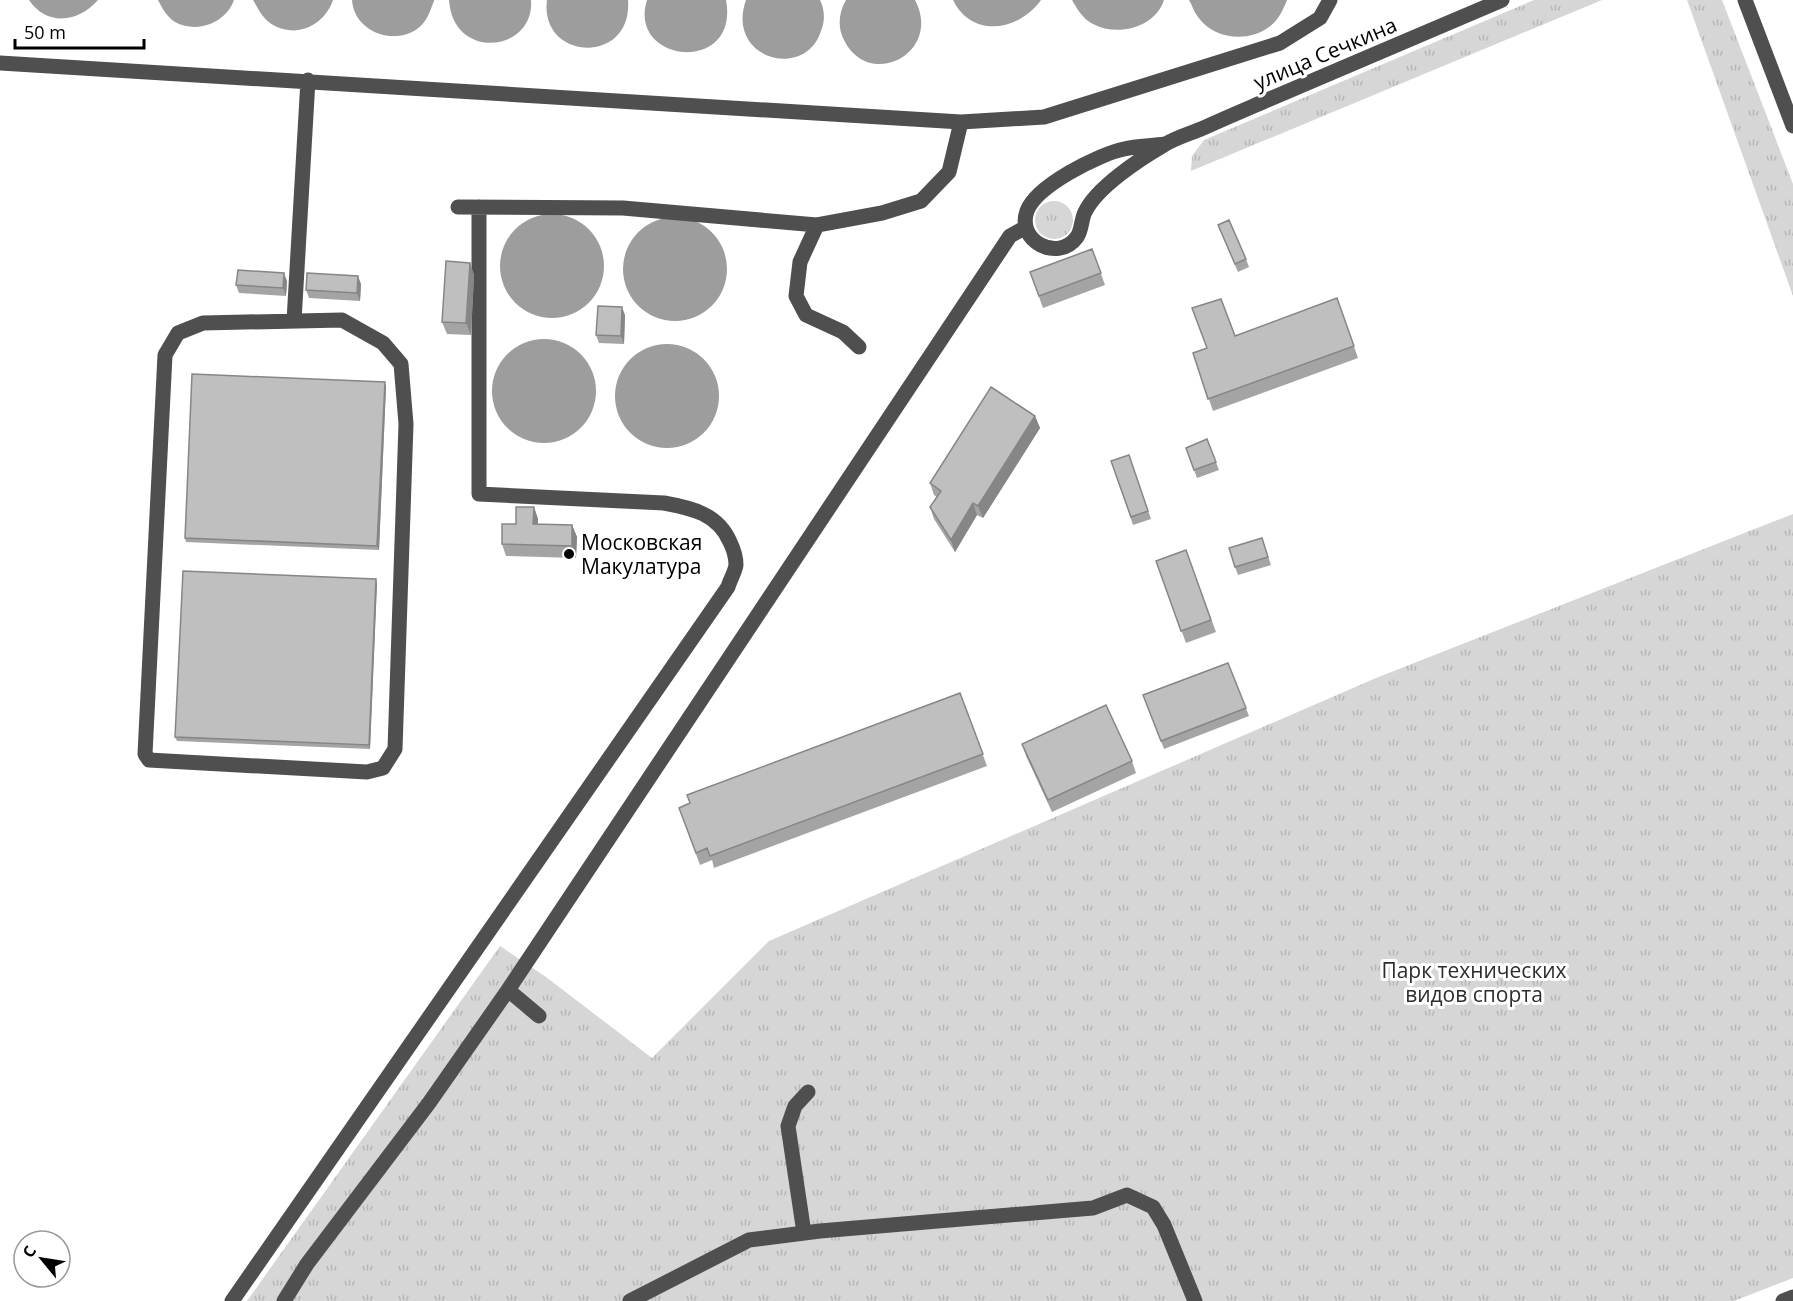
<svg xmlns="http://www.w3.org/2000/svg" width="1793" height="1301" font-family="'Open Sans',sans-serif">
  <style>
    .grass { fill: url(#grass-tufts) }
    .water { fill: #9d9d9d }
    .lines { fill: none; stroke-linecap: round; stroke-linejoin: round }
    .minor { stroke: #4f4f4f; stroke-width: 15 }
    .wall { fill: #a4a4a4 }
    .shaded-wall { fill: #868686 }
    .building { fill: #bfbfbf; stroke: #868686; stroke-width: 1.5 }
    .poi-dot { fill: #000; stroke: #fff; stroke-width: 2 }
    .labels { text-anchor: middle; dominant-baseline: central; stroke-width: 6; stroke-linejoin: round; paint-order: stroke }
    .street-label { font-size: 21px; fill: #000; stroke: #fff }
    .poi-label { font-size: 21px; fill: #000; stroke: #fff; text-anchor: start }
    .park-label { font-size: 21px; fill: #2d2d2d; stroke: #fff }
  </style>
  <defs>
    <pattern id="grass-tufts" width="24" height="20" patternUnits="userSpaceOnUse" patternTransform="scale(1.5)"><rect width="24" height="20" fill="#d6d6d6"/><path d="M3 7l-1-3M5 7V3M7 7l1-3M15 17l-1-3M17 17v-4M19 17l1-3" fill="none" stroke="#b6b6b6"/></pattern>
  </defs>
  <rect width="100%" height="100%" fill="#fff"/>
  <path class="grass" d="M1534,0H1602L1191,171L1192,156L1204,140Z
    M1687,0H1722L1793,184V296Z
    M1035 220a19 19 0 1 1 38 0a19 19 0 1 1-38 0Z
    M1793,514V1278L1734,1301H247L500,946L546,977L652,1058L769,941L1376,678Z"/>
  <path class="water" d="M29,0H98C79,22 47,27 29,0Z
    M158,0H234C226,23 197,34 175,22C167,17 162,8 158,0Z
    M253,0H333C325,24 299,38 275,26C264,21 259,10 253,0Z
    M352,0H434V1C430,11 427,22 417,29C392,46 354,31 352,0Z
    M449,0H531C535,52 453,62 449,0Z
    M547,0H628C633,66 539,61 547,0Z
    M647,0H726C740,75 627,64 647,0Z
    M746,0H820C825,10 825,21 821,31C805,81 725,59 746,0Z
    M846,0H915C943,53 869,91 844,40C837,27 839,12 846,0Z
    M953,0H1041C1019,31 972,39 953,0Z
    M1072,0H1164C1155,28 1117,37 1093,24C1083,19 1077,9 1072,0Z
    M1189,0H1287C1283,10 1278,21 1269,27C1248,43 1213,39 1198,17C1194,12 1192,5 1189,0Z
    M500 266a52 52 0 1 1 104 0a52 52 0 1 1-104 0Z
    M623 269a52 52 0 1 1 104 0a52 52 0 1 1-104 0Z
    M492 391a52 52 0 1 1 104 0a52 52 0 1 1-104 0Z
    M615 396a52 52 0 1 1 104 0a52 52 0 1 1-104 0Z"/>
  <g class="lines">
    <path class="minor" d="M1745,0L1793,126
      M0,63L961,122L1044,117L1280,43L1320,18L1330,0
      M1165,144C1152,146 1137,146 1124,149C1099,154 1036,186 1027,211C1016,241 1058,263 1077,237C1082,230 1081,220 1085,212C1097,187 1140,159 1164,145C1175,138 1189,134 1201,129C1225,118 1249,108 1272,98C1349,65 1425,33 1502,0
      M458,207L623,208L817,225L882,213L921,201L949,172L961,122
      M817,225L800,262L796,296L806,315L843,332L859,347
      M342,320L383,343L401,364L406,424L395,749L383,768L367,772L149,760L145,754L165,355L178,333L203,323Z
      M294,321L308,80
      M508,990L539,1016
      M804,1233L788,1126L795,1106L808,1092
      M232,1301L728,587C730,580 735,572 736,565C736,557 733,548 730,542C718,514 692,508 664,503L479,494V207
      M284,1301L307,1264L429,1103L508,990L1010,236L1026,227
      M630,1301L749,1240L820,1231L1093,1208L1127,1195L1153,1207L1164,1225L1195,1301
      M1783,1301L1793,1297"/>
  </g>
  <path class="wall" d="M1218,225L1246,259L1249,267L1238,272Z
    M1092,249L1105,285L1043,308L1030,272Z
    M470,263L474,275L471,335L447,334L442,322Z
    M287,281L286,296L239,293L236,285Z
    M361,284L360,301L309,298L306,290Z
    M1337,298L1358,358L1213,411L1193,353L1207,348L1235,336Z
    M625,315L624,344L599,343L596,335Z
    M386,386L379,550L186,542L185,538Z
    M1035,416L1040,428L983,518L977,515L955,552L934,519L930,507L937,497L934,495L930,483Z
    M1207,439L1219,470L1197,478L1186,448Z
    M1129,455L1151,519L1133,525L1111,461Z
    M534,507L538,519V524L572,525L577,537L576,558L506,556L502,544L516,524Z
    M1262,538L1271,565L1238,575L1235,567Z
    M1186,550L1216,632L1186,643L1156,561Z
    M377,583L370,749L177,741L175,737Z
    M1228,663L1249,716L1164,749L1143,695Z
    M960,693L987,766L714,868L712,860L700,865L679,808Z
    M1022,744L1132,761L1136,773L1052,812L1026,756Z"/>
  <path class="shaded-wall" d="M470,263L474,275L471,335L466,323Z
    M284,273L287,281L286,296L283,288Z
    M358,276L361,284L360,301L357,293Z
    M622,307L625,315L624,344L621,336Z
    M385,382L386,386L379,550L377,546Z
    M1035,416L1040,428L983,518L978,506Z
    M973,503L977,515L955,552L951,540Z
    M534,507L538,519V536L533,524Z
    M572,525L577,537L576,558L572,546Z
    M376,579L377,583L370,749L369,745Z"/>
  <path class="building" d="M1229,220L1246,259L1235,264L1218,225Z
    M1092,249L1101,273L1039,296L1030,272Z
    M446,261L470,263L466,323L442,322Z
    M238,270L284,273L283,288L236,285Z
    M307,273L358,276L357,293L306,290Z
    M1337,298L1354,346L1208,399L1193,353L1207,348L1192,308L1221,299L1235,336Z
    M598,306L622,307L621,336L596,335Z
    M192,374L385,382L377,546L185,538Z
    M991,387L1035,416L978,506L973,503L951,540L930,507L941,491L930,483Z
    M1207,439L1216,462L1194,470L1186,448Z
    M1129,455L1148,511L1131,517L1111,461Z
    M516,507H534L533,524L572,525V546L502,544V524H516Z
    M1262,538L1268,557L1235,567L1229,548Z
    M1186,550L1211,620L1181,631L1156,561Z
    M183,571L376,579L369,745L175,737Z
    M1228,663L1246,708L1161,741L1143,695Z
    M960,693L983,754L710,856L707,848L696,853L679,808L690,803L687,795Z
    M1106,705L1132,761L1048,800L1022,744Z"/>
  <circle class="poi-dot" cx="569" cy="554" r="6"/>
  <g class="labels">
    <g class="street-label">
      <text transform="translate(1325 53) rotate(-23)">улица Сечкина</text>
    </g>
    <g class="poi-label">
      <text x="581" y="542">Московская<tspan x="581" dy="24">Макулатура</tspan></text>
    </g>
    <g class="park-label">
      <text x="1474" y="970">Парк технических<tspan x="1474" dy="24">видов спорта</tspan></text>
    </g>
  </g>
  <g transform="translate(42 1259) rotate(300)"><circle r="28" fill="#ffffff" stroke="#999999" stroke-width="1.5"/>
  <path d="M0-4.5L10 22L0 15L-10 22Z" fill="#000000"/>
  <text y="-9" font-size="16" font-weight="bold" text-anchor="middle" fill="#000000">С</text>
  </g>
  <path d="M15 39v9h129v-9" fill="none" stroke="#000000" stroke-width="3"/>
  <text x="24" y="39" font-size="18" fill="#000000" stroke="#ffffff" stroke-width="4.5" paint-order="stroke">50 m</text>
</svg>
